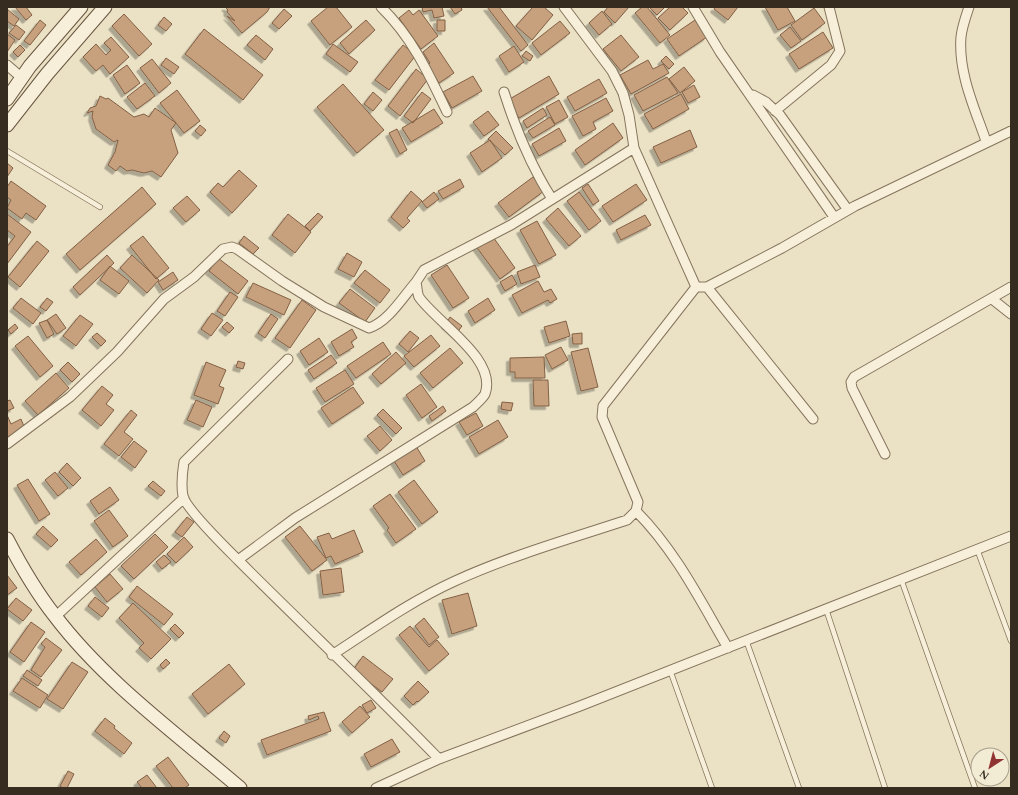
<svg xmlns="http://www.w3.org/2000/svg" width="1018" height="795" font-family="Spectral,serif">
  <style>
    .building { fill: #c7a07e; stroke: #836044; filter: url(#shadow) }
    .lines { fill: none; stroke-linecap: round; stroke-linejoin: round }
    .lane-casing { stroke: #85745d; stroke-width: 6 }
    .street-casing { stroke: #85745d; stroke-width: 11 }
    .secondary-casing { stroke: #675540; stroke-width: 15 }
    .lane { stroke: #f7efd9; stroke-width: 4.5 }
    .street { stroke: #f7efd9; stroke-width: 9 }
    .secondary { stroke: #f7efd9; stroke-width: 13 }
  </style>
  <defs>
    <filter id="shadow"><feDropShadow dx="-3.5" dy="3.5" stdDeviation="0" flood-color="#0004"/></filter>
  </defs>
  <rect width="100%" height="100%" fill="#ebe2c6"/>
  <path class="building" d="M15,7H26L32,15L26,20Z
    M225,7H270L267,12L242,33L227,16L235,21L227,12L228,10Z
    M328,7H336L352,27L330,45L311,21Z
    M422,7H442L444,16L434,18L432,10L423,12Z
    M450,7H461L462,10L455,14Z
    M487,7H499L528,45L521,51Z
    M533,7H544L553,15L532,40L516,26Z
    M608,7H629L615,23L604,12Z
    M642,7H647L670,35L660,43L635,13Z
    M649,7H665L657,15Z
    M670,7H682L688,13L670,30L658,18Z
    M715,7H738L728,20L714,9Z
    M765,7H787L795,21L778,30Z
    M814,8L825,23L802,40L791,25Z
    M7,9L19,19L14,26L7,21Z
    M284,9L292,16L279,29L272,23Z
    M409,10L413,15L419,10L438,36L421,49L399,18Z
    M602,11L612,24L599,35L589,23Z
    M124,14L152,44L139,56L112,26Z
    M164,17L172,24L166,31L158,25Z
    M40,20L46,25L30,45L24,41Z
    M366,20L375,30L349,54L340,43Z
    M437,20H445V31H437Z
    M695,20L707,37L679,56L667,39Z
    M560,21L570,33L541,55L532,43Z
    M16,25L25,32L19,40L9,33Z
    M790,27L801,41L791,48L780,35Z
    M204,29L263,75L243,100L185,54Z
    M823,32L833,48L799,69L789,54Z
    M7,34L15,40L7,52Z
    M256,35L273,49L265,60L247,45Z
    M621,35L639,57L621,71L603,49Z
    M111,37L129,57L110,74L103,65L96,71L83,57L96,44L106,55L111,50L104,43Z
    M434,43L454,73L439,83L427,65L430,63L423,52Z
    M333,44L358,62L350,72L326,54Z
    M20,45L25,50L18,57L13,52Z
    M403,45L416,55L389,90L375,80Z
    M514,46L524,62L509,72L499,56Z
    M526,51L533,56L530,61L522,56Z
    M666,56L674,64L669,69L661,61Z
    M166,58L179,67L174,74L161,65Z
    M152,59L171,83L159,93L140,68Z
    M648,60L653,69L663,64L669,73L631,94L620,75Z
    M127,65L140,83L125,94L113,75Z
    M684,67L695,81L680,93L669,79Z
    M416,69L428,79L400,116L388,106Z
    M473,76L482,91L452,108L443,92Z
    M549,76L559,94L519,118L508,100Z
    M667,77L678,93L643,111L634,95Z
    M599,79L607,93L575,111L567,97Z
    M145,83L155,96L137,109L127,97Z
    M343,84L384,130L357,153L317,107Z
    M694,85L700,97L688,103L682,92Z
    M177,90L200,121L184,133L160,103Z
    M373,92L382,100L373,111L364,104Z
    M422,92L431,99L413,123L404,116Z
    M681,94L689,109L653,129L644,114Z
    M100,96L106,99L108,98L134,117L144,114L149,117L155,108L176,123L171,130L178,153L161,177L152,171L144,173L132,170L127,171L120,166L116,171L108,165L115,152L118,140L114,142L96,129L92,117L93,111L87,113L90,108L96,106Z
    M606,98L613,111L593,122L596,129L583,136L572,116Z
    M559,100L568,117L555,124L546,107Z
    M543,108L547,115L527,128L523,121Z
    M434,109L443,123L411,142L402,128Z
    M488,111L499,125L484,136L473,122Z
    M550,117L555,125L533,138L528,131Z
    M613,123L623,138L585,165L575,150Z
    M200,125L206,130L201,136L195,131Z
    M559,128L566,141L539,156L532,144Z
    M397,129L407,150L400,154L389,133Z
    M690,130L697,147L661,163L653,147Z
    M496,131L513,148L505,155L488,139Z
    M490,140L502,158L482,172L470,153Z
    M7,163L13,168L7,177Z
    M239,170L257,186L232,213L210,192L218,183L223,187Z
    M533,177L544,191L509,217L498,203Z
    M460,179L464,187L443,199L438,191Z
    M11,181L46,206L36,220L26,213L22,219L7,208L11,200L7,197V187Z
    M588,184L599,201L593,205L582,188Z
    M636,184L647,200L613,222L602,206Z
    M142,187L156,204L80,270L66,254Z
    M411,191L422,201L407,218L410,221L403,228L391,217Z
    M434,192L439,199L427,208L422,202Z
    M579,192L601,221L589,230L567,201Z
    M187,196L200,210L186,222L173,208Z
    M558,208L581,236L569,246L546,219Z
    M318,213L323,217L310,231L305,226Z
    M7,214L31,232L7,264V247L15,236L7,230Z
    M288,214L311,232L295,253L272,235Z
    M645,215L651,225L621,240L616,230Z
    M537,221L556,255L539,264L520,230Z
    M491,234L515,268L500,279L475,245Z
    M143,236L169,268L156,279L130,246Z
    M244,236L259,248L253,254L239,243Z
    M37,241L49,251L20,287L8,277Z
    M347,253L362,262L354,277L338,269Z
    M107,255L114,263L80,295L73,287Z
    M132,255L159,280L147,293L120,268Z
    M218,258L248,281L238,294L209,271Z
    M447,265L469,298L453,308L431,275Z
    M535,265L540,277L521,284L517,272Z
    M110,266L129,281L119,294L100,280Z
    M365,270L390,290L380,303L354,283Z
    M173,272L178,280L163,290L158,282Z
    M512,275L517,284L505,291L500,282Z
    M538,281L544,292L551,289L557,299L550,303L548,300L522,313L512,295Z
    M253,283L291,300L284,315L246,297Z
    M350,289L375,308L365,322L339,303Z
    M230,292L238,297L225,316L217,311Z
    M21,298L41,313L33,324L13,308Z
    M47,298L53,302L46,311L40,307Z
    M488,298L495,310L475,323L468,311Z
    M302,300L316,310L290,348L275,338Z
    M212,313L223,320L211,336L201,329Z
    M56,314L66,328L57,334L47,320Z
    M271,314L278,319L265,338L258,333Z
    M80,315L93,324L76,346L63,336Z
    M450,317L462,326L456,334L445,325Z
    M47,320L54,334L47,338L39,323Z
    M566,321L570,336L549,343L544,327Z
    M227,322L234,328L229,333L222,327Z
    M15,324L18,328L11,334L8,330Z
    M352,329L357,338L351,342L354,347L339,356L331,342Z
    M410,331L419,338L408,352L399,344Z
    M97,333L106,341L101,346L92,337Z
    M582,333V344H573L572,334Z
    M431,335L440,346L414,367L404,356Z
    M28,336L53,366L40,377L15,346Z
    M319,338L328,352L309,365L300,351Z
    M383,342L391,354L356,378L347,366Z
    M561,347L568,360L552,369L545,355Z
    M450,348L463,363L433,388L420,373Z
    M588,348L598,387L581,391L571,352Z
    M396,352L406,363L381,384L372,374Z
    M331,355L337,363L314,379L308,370Z
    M544,357L545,378H515V372H510V358Z
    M238,361L245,363L243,369L236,367Z
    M68,362L80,374L72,382L60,370Z
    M206,362L226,370L219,386L224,388L218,404L194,395Z
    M345,370L354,384L325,402L316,388Z
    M56,373L69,388L38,415L25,401Z
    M533,380H548L549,406H534Z
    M421,384L437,407L422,418L406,395Z
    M102,386L113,395L106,404L114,410L101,426L82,410Z
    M353,387L364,403L332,424L321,408Z
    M10,400L14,408L7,411V401Z
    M196,400L212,407L203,427L187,420Z
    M502,402L513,403L511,411L501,409Z
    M443,406L446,411L432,421L429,416Z
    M383,409L402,428L396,434L377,415Z
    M131,410L137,415L124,432L133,439L119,456L104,444Z
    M476,413L483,426L467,435L459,422Z
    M7,415L11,424L21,419L25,429L7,438Z
    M498,420L508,437L479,454L469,437Z
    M380,426L392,440L380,451L367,436Z
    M134,441L147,451L135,468L121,457Z
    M416,446L425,461L403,475L394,461Z
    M67,463L81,478L73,486L59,472Z
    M55,472L68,488L58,496L45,480Z
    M28,479L50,514L39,521L17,485Z
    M414,480L438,512L422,524L398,492Z
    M153,481L165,491L161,496L148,486Z
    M110,487L119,500L99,514L90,501Z
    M390,494L416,529L396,543L387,530L389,528L373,506Z
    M109,510L128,536L113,547L94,521Z
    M187,517L194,522L182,537L175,532Z
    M43,526L58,540L51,547L36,534Z
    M300,526L327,560L312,571L285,537Z
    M354,530L363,552L335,564L331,556L326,558L317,537L329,533L332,539Z
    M155,534L168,547L134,579L121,566Z
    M184,537L193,547L176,563L167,554Z
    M96,539L107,552L81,575L69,562Z
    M164,555L171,562L162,569L156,562Z
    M341,568L344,592L323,595L320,571Z
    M110,574L123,589L107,602L95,587Z
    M7,575L17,588L7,595Z
    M137,586L173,614L164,625L129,597Z
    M468,593L477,626L452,634L442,600Z
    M95,597L109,608L102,617L88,606Z
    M16,598L32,610L23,621L7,609Z
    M133,603L171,639L151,659L139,648L144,643L119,618Z
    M424,618L439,637L429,645L415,626Z
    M31,622L45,632L24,662L10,652Z
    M175,624L184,633L179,638L170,629Z
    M410,626L429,647L437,640L449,654L429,671L399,635Z
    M46,638L62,650L41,677L31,670L45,647L41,644Z
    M363,656L393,679L382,692L353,670Z
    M166,659L170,663L163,669L160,665Z
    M72,662L88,672L63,709L47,699Z
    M229,664L245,684L208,714L192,694Z
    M27,670L42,680L38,686L23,676Z
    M22,678L48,695L40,708L13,691Z
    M418,681L429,692L418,702L417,701L413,705L404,696Z
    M371,700L376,708L367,713L362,705Z
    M360,706L370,717L352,733L342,722Z
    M324,712L331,731L267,755L261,740L319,719L318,716L309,720L308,716Z
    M105,718L115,726L114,728L132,743L124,754L95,731Z
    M224,731L230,736L226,743L219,738Z
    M392,739L400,752L371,767L364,754Z
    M168,757L189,785L185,788H173L156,766Z
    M68,771L74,774L67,788H63L60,786Z
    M147,775L157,788H142L137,782Z"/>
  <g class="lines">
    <g class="lane-casing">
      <path id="lane" d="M7,151L100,207
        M977,549L1011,641
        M901,579L975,788
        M826,609L885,788
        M746,640L799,788
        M670,670L712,788"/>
    </g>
    <g class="street-casing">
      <path id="street" d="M381,7C412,37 429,74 447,112
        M564,7L612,71L623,93L629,115L634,148L696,287H707L782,248L855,206L1011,131
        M693,7L720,52L834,217
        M969,7C966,16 962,27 961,37C958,73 975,109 986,141
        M7,65L22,78
        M504,92C516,130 531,166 552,199
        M753,95L766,102L780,115L848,210
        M775,111L831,65L840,51L829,7
        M707,287L813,419
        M992,299L1011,314
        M7,444L70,397L117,352L164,299L194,277L223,249L232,247L237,249L282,281L324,307L369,328C388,322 403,297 416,282
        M885,454L852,388L851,382L854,377L1011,287
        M636,511C675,550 700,600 728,648
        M238,560C227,549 186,509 183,496C181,485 182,474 184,462L288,359
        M55,617L184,498
        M332,655C372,629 411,601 455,581C510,556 569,539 627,520L636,511L638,502L602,417L603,406L696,287
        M439,759C373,691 305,627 238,560L295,518L473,407C477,403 483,398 485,394C498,359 436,322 419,297C417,293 417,286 416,282L424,270L511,225L634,148
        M376,788L439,759L580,706L1011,536"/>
    </g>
    <g class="secondary-casing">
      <path id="secondary" d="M7,99L30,66L81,7
        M7,125L47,74L105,7
        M7,539C21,566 36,592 55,616C105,682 177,734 240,788"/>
    </g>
    <use href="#lane" class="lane"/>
    <use href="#street" class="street"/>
    <use href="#secondary" class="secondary"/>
  </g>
  <rect width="1018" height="795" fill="none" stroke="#372c20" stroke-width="16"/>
  <g transform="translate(990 767) rotate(216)"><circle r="19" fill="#f3ecd5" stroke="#a89f8d"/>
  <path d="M0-3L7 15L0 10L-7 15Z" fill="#903431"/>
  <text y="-6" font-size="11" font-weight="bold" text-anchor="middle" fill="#372c20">N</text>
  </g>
</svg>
